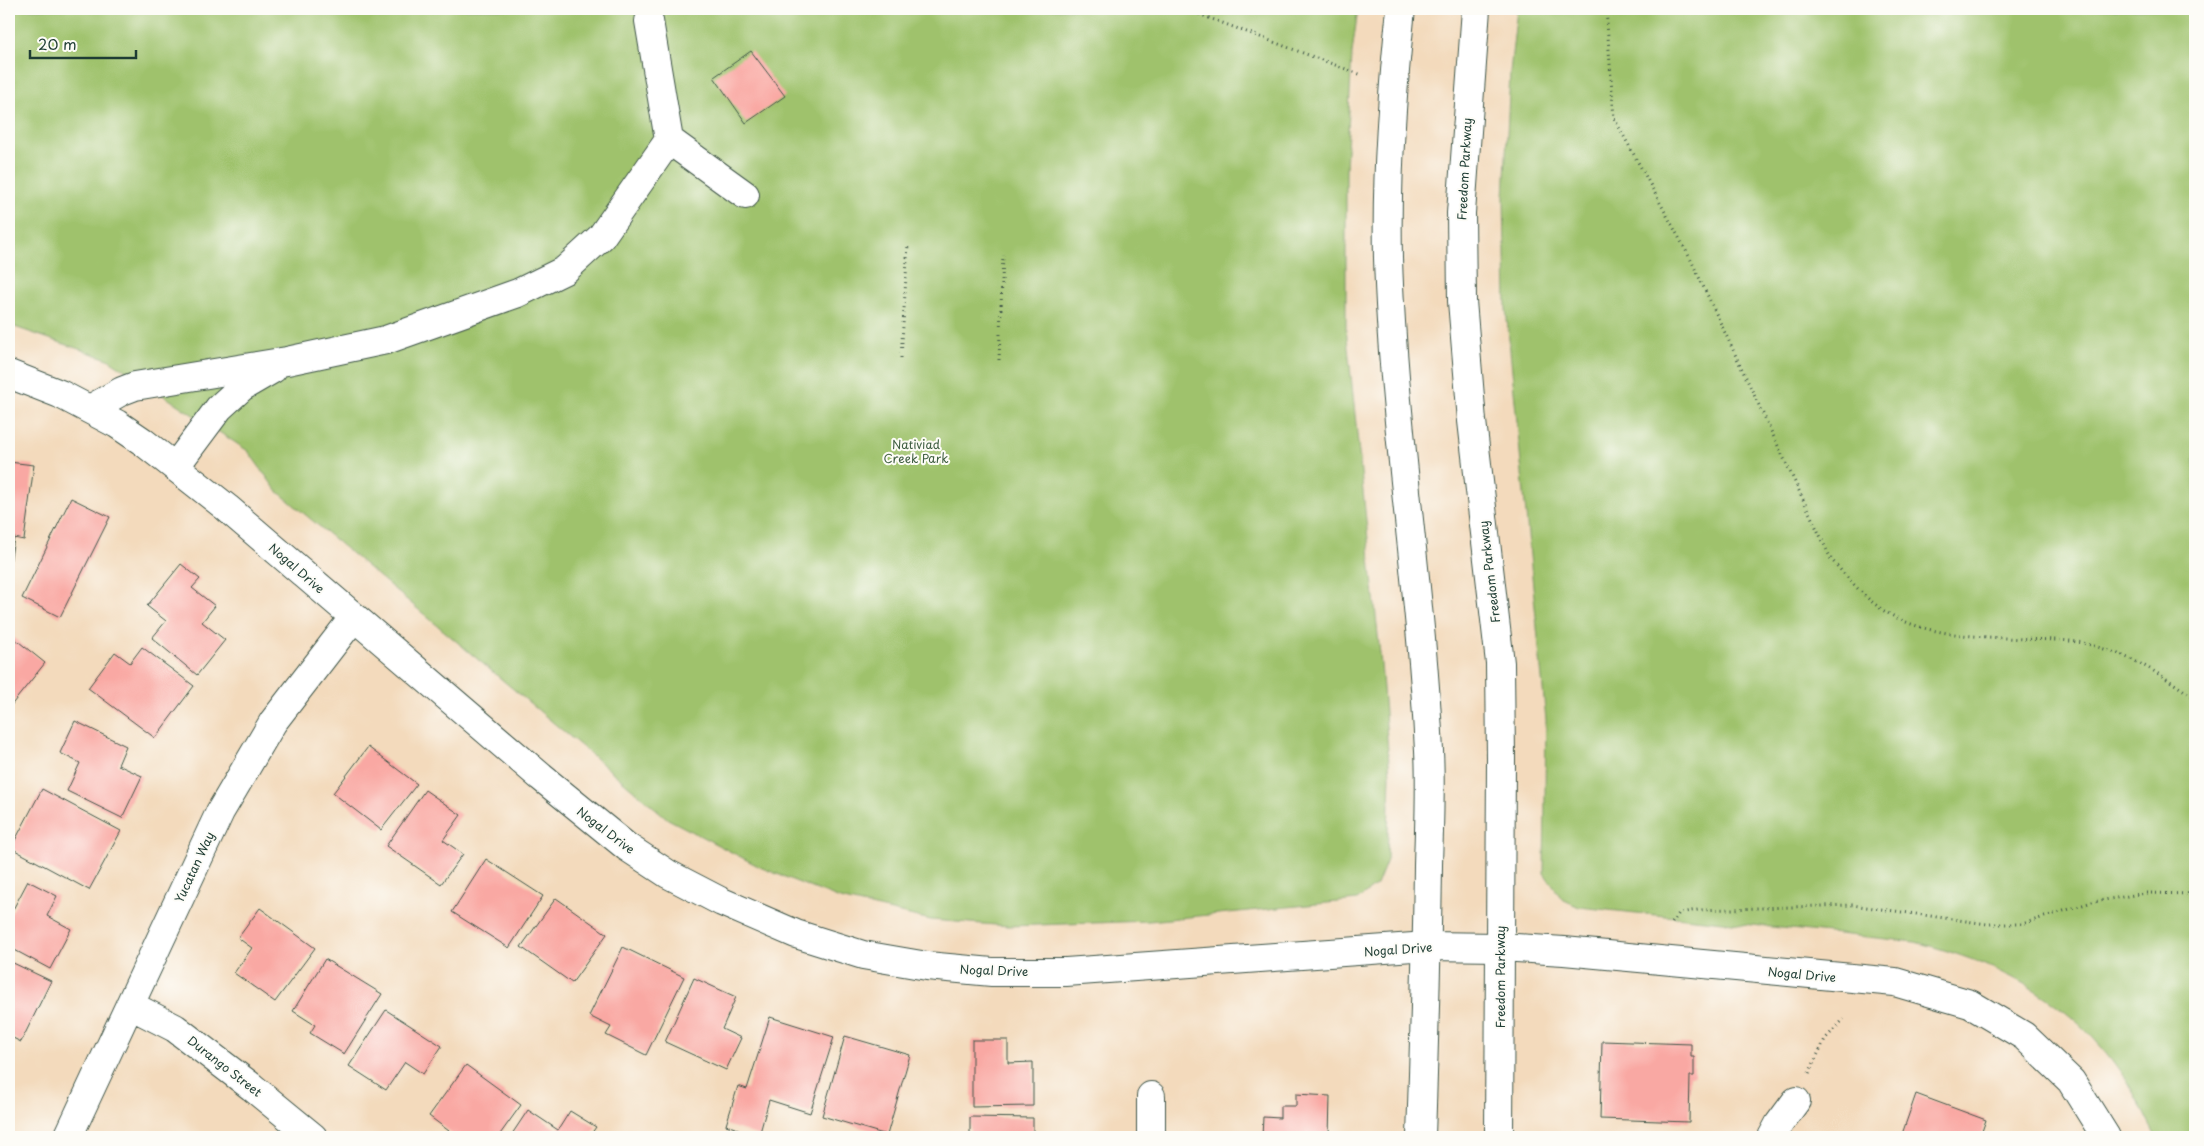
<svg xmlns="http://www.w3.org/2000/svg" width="2204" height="1146" font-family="'Playpen Sans',sans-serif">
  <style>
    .green { fill: #9fc26c; stroke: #5f8050 }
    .building { fill: #f9a8a3 }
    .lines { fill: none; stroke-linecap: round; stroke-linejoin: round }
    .minor-casing { stroke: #3f5548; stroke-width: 30 }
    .major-casing { stroke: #3f5548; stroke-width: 30 }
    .path { stroke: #3f5548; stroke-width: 3; stroke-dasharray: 1 4; stroke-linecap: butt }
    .minor { stroke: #fff; stroke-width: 28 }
    .major { stroke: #fff; stroke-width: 28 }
    .labels { text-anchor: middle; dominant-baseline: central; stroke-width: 4; stroke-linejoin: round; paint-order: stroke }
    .street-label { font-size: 12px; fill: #1f3d34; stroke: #fdfcf7 }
    .park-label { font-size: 12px; fill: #3f5e42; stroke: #fdfcf7 }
  </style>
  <rect width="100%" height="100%" fill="#fdfcf7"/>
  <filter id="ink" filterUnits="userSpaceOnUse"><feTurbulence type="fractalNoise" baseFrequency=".02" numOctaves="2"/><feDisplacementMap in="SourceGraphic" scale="10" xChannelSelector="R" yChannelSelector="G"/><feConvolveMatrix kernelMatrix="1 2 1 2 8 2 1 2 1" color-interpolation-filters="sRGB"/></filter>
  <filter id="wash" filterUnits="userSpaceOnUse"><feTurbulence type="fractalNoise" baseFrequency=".0096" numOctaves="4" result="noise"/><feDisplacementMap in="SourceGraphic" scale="20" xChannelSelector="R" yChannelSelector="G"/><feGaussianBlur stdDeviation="1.12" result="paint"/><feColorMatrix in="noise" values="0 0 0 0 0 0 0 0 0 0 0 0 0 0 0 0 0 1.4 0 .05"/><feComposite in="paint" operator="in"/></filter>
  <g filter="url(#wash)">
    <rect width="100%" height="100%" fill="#f3dabc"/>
    <path class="green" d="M9,9H1358L1352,53L1346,170V328L1381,664L1390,775L1387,860L1377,885L1357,900L1149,921L1009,926L931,920L840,899L762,868L668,819L276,490L248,451L108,359L9,325Z
      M1517,9H2195V1137H2156C2146,1118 2137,1098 2126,1080C2075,1002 2003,964 1915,942L1579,907L1562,899L1544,873L1546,720L1506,309L1504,198L1510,72Z"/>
    <g id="blocks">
      <path class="building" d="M751,51L785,96L746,123L714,77Z
        M9,462L34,465L24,540L14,538L10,564Z
        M71,498L110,517L60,617L22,598Z
        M181,564L200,579L192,588L215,606L202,622L225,640L197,675L152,638L166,621L147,606Z
        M9,634L45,663L9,708Z
        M142,647L194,686L155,738L88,688L115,652L130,663Z
        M75,721L126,746L118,765L142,776L122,818L67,791L80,763L60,753Z
        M368,747L417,784L381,830L333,793Z
        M42,789L121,831L89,890L11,848Z
        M425,790L461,815L443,840L463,854L441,884L386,846Z
        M486,859L543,896L509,948L452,912Z
        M28,881L57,896L47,916L71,929L50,969L9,947V917Z
        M556,898L607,934L572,983L521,947Z
        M260,908L315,948L275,1002L234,973L252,948L238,938Z
        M623,947L684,977L646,1055L606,1035L611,1027L589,1016Z
        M325,959L382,994L344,1054L310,1033L315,1025L293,1011Z
        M9,961L51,981L21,1042L9,1036Z
        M694,978L736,997L722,1029L741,1038L726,1070L665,1042Z
        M386,1010L442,1046L423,1074L405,1062L386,1090L349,1066Z
        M770,1017L834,1037L810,1113L769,1100L759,1136L726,1125L738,1086L747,1089Z
        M845,1036L910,1055L887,1135L822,1116Z
        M972,1040H1008V1063L1033,1062V1106L972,1107Z
        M1602,1041L1691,1044V1057H1694V1076H1690L1689,1122L1600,1119Z
        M466,1065L521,1105L498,1137H450L453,1134L429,1116Z
        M1296,1094L1330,1096L1329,1137H1262L1263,1117L1280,1118V1106H1296Z
        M1916,1094L1986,1120L1980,1137H1901Z
        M528,1110L558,1130L570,1111L596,1127L589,1137H510Z
        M970,1117L1033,1118V1137H970Z"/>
    </g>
  </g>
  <g filter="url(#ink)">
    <use href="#blocks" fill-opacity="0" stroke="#3f5548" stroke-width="1"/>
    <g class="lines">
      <g class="minor-casing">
        <path id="minor" d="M669,140L745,195
          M9,374L60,394L117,424L142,441L227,508L541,777L627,847L668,874L722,902L796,934L863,955L927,966L992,972H1066L1427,946L1500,947L1564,951L1895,982L1970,1004L2024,1036L2071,1081L2106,1137
          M90,409L122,391L135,386L287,361L386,340L518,293L565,270L601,237L669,140L649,21
          M175,467L219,408L242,387L273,369
          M130,1005L175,1028L252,1087L313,1137
          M68,1137L220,812L273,722L354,617
          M1151,1137V1096
          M1772,1137L1779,1124L1796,1101"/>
      </g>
      <g class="major-casing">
        <path id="major" d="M1401,9C1392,92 1386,174 1388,258C1393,423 1421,586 1429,751C1431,788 1429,827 1428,865C1427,955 1424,1046 1421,1137
          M1476,9L1461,213L1462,301L1472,421L1500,663L1501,759L1499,1137"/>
      </g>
      <path class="path" d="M1185,9L1362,75
        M1606,9L1614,118L1690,258L1831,559C1847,577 1865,599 1886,612C1927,637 1977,636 2023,639C2042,640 2064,639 2083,643C2131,655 2156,671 2195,698
        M901,358L908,244
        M999,360L1003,255
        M1672,923L1679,913L1698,910L1852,905L1987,924H2022L2092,902L2146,893L2195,894
        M1809,1073L1825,1039L1844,1019"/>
      <use href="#minor" class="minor"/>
      <use href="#major" class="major"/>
    </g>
  </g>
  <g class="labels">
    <g class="street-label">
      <text transform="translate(1464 169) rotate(-87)">Freedom Parkway</text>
      <text transform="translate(297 568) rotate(41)">Nogal Drive</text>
      <text transform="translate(1489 572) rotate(-97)">Freedom Parkway</text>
      <text transform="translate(606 830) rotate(37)">Nogal Drive</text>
      <text transform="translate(194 867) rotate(-65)">Yucatan Way</text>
      <text transform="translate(1398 949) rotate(-4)">Nogal Drive</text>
      <text transform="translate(994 970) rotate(2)">Nogal Drive</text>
      <text transform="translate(1802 974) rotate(5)">Nogal Drive</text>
      <text transform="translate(1500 977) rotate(-90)">Freedom Parkway</text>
      <text transform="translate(225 1066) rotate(38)">Durango Street</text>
    </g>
    <g class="park-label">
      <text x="916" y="444">Nativiad<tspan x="916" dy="14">Creek Park</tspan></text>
    </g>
  </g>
  <rect width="2204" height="1146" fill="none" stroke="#fdfcf7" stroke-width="30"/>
  <path d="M30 50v8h106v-8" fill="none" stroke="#1f3d34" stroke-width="2.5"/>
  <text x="38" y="50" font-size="15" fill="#1f3d34" stroke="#fdfcf7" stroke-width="4" paint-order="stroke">20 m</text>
</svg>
